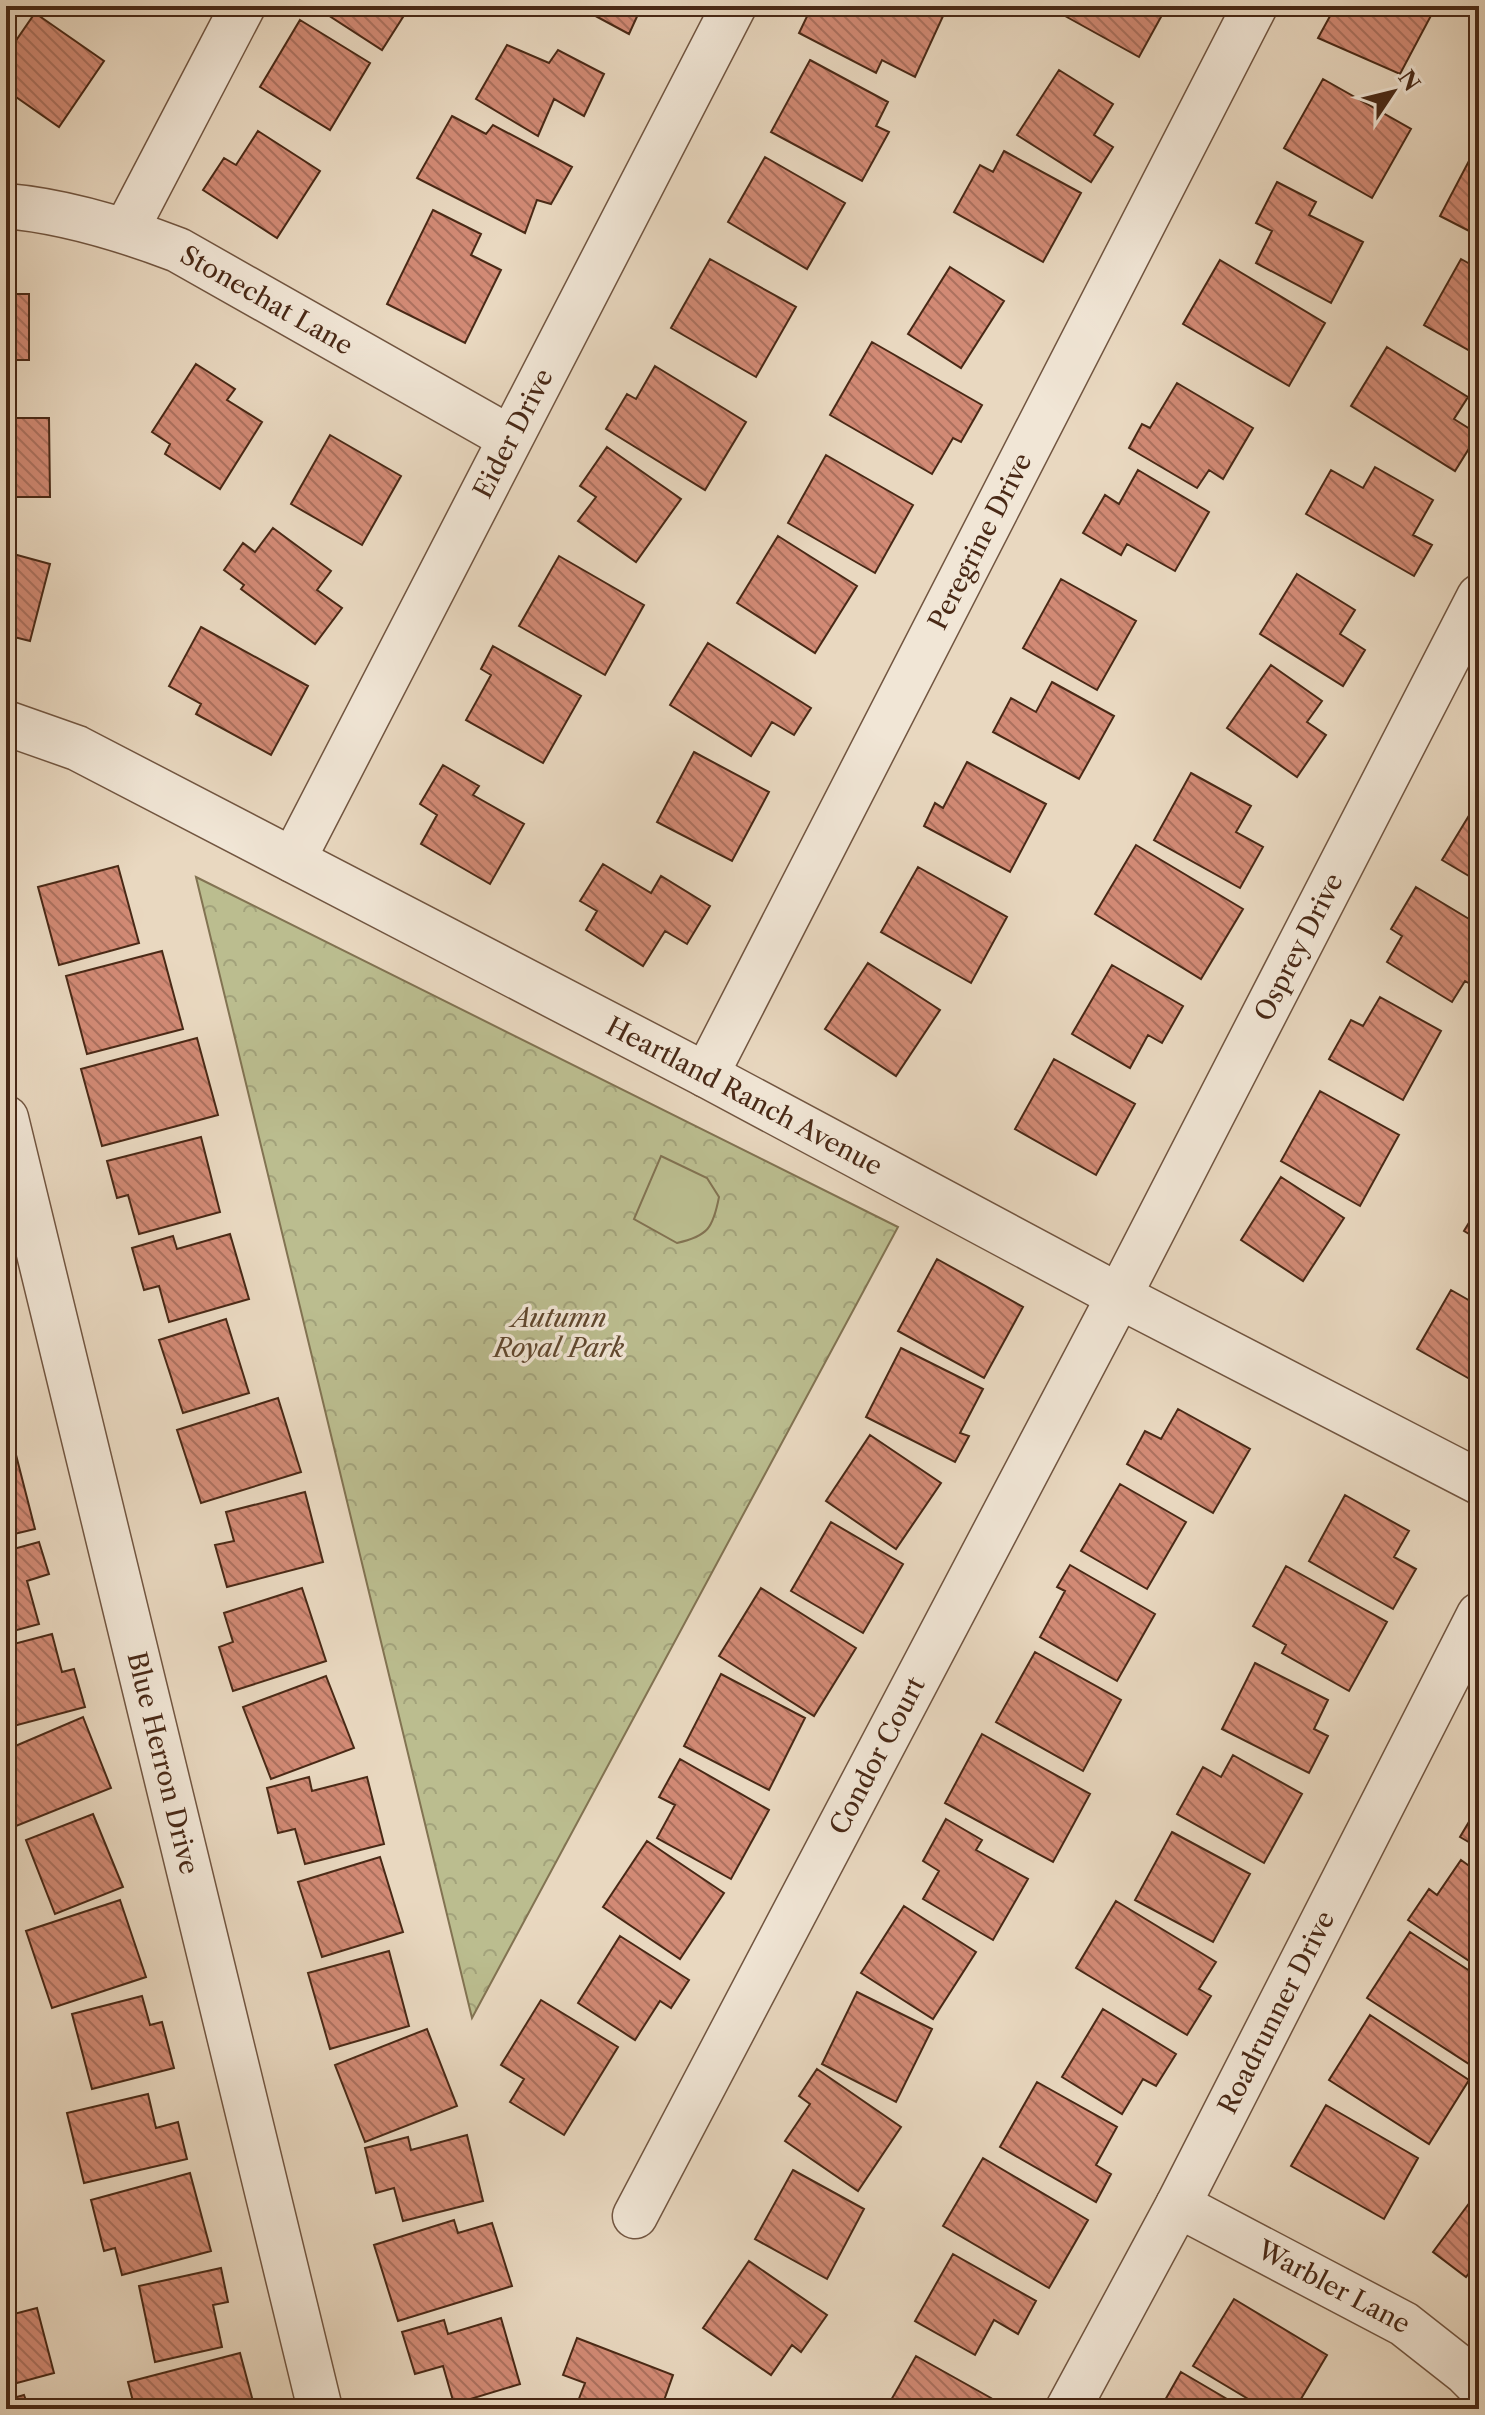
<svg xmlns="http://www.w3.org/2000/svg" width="1485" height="2415" font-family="'Libre Caslon Text',serif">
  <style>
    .forest { fill: url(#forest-crowns); stroke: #827352; stroke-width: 2 }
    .pitch { fill: #bbbd8f; stroke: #827352; stroke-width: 2 }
    .building { fill: url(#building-back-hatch); stroke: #492916; stroke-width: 2 }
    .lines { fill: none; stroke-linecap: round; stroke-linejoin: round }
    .minor-casing { stroke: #715540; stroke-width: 47 }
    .minor { stroke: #f1e6d6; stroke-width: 44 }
    .labels { text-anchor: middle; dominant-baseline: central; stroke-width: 7; stroke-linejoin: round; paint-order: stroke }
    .street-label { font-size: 26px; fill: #492916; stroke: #f1e6d6 }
    .park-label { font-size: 26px; font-style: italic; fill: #60472e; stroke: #f1e6d6 }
  </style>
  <defs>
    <pattern id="forest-crowns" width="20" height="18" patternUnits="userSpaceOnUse" patternTransform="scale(2)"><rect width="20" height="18" fill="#bbbd8f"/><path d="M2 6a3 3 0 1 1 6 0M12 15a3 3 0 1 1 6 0" fill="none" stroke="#a2a27b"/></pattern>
    <pattern id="building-back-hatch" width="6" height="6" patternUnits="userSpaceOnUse" patternTransform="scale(2)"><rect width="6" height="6" fill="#d28a75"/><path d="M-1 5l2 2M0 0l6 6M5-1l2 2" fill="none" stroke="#ac715f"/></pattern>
  </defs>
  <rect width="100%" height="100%" fill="#e9d8c0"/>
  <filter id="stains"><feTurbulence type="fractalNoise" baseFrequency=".0025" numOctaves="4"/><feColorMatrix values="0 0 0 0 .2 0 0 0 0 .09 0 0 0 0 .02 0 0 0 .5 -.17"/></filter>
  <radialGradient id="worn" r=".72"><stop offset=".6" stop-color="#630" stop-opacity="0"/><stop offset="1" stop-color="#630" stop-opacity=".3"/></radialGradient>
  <path class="forest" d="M196,877L898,1227L472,2018Z"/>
  <path class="pitch" d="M661,1156L707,1178L719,1197C713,1228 708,1236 677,1243L634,1219Z"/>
  <path class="building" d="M314,6H410L382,50Z
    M577,6H635L640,10L629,34Z
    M812,6H928L944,14L915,77L882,60L876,73L799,33Z
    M1059,6H1167L1139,57L1056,11Z
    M1354,6H1426L1434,10L1400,74L1318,38L1335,7L1351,13Z
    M35,13L104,61L59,127L6,90V55Z
    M300,20L370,63L330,130L260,87Z
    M507,45L549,63L558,50L604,74L584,116L554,99L538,136L476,99Z
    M810,60L888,102L876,126L889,132L862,181L771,132Z
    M1059,70L1113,104L1094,135L1113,147L1091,182L1017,135Z
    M1323,79L1411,129L1372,198L1284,148Z
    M452,116L486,134L493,125L572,167L551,204L537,200L525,233L417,178Z
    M258,131L320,171L277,238L203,190L224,158L236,165Z
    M1004,151L1081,193L1043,262L954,212L980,165L993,172Z
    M765,157L845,203L807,269L728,222Z
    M1471,157L1479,161V236L1440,216Z
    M1277,182L1316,202L1309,215L1363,242L1331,303L1256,263L1272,231L1256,223Z
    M433,210L481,234L471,255L501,270L465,343L387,304Z
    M710,259L796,307L756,377L671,328Z
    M1461,259L1479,269V356L1424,325Z
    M1220,260L1325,323L1289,386L1183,324Z
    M950,267L1004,301L961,368L908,334Z
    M6,294H29V360H6Z
    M872,342L982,405L961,442L953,438L932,474L830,415Z
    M1387,347L1468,397L1454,419L1478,434L1455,471L1351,406Z
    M196,364L235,389L227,400L262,422L220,489L165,454L170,444L152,432Z
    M655,366L746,422L705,490L606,429L627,394L636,399Z
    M1177,383L1253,428L1223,479L1209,470L1197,488L1129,448L1142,424L1150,428Z
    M6,418H49L50,497H6Z
    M330,435L401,476L362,545L291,504Z
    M607,447L681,499L636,562L578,521L596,497L580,486Z
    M826,455L913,505L875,573L788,523Z
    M1375,467L1433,500L1413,535L1432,545L1414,576L1306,514L1331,470L1363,488Z
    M1138,470L1209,512L1175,571L1127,544L1121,555L1083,533L1105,495L1119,504Z
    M273,528L331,571L317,590L342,608L315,644L241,589L244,585L224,570L243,543L255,552Z
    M778,536L857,586L815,653L737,603Z
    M6,552L50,564L30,641L6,635Z
    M559,556L644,605L605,675L519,626Z
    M1297,574L1355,610L1340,634L1365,650L1343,686L1260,634Z
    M1061,579L1136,621L1097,690L1023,648Z
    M201,627L308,686L271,755L196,714L201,704L169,686Z
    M708,643L811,708L794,735L772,722L751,756L670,705Z
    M493,646L581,696L543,763L466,720L491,675L481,669Z
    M1271,665L1322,701L1307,722L1326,735L1297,777L1227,728Z
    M1052,682L1114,716L1079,779L993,732L1011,698L1036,712Z
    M694,752L769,792L732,861L657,822Z
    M967,762L1046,804L1010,872L924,826L935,803L943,808Z
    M443,765L479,786L473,795L524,824L490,884L421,844L437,815L420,804Z
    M1191,773L1251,806L1236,832L1263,847L1240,888L1154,840Z
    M1479,799V882L1442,860Z
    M1136,845L1243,909L1201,979L1095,914Z
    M603,864L651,893L661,876L710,906L687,944L665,931L643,966L586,930L597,911L580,901Z
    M118,866L139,943L59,965L38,887Z
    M918,867L1007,917L971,983L881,932Z
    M1416,887L1479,925V989L1465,981L1452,1002L1387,962L1402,936L1391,929Z
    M162,951L183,1029L87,1054L66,976Z
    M868,963L940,1010L896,1076L825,1029Z
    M1112,965L1183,1006L1162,1043L1148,1035L1130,1068L1072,1034Z
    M1380,997L1441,1031L1403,1100L1329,1059L1351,1020L1363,1026Z
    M197,1038L218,1115L102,1146L81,1069Z
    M1054,1059L1135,1104L1096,1175L1015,1129Z
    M1320,1091L1399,1135L1360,1206L1281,1161Z
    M201,1137L220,1212L139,1234L128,1195L117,1198L107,1161Z
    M1281,1177L1344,1218L1303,1281L1241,1240Z
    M1479,1206V1240L1464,1231Z
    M230,1234L249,1299L169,1322L159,1286L144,1290L132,1248L173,1236L177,1249Z
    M937,1259L1023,1307L984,1378L898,1331Z
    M1451,1290L1479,1306V1375L1475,1382L1417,1349Z
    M226,1319L249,1393L183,1413L159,1340Z
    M901,1348L983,1389L960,1433L969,1436L955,1462L866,1417Z
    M278,1398L301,1472L201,1503L177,1430Z
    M1178,1409L1250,1449L1213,1513L1127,1464L1145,1431L1161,1439Z
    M870,1435L941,1483L896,1549L826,1501Z
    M15,1451L35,1529L6,1536V1453Z
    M1120,1484L1186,1522L1147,1589L1081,1551Z
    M305,1492L323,1562L227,1587L215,1545L234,1541L226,1512Z
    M1345,1495L1409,1531L1394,1557L1416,1569L1393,1609L1309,1561Z
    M831,1522L903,1564L863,1633L791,1591Z
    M39,1542L49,1574L27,1581L39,1624L6,1633V1551Z
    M1070,1565L1155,1614L1117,1681L1040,1637L1065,1591L1057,1587Z
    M1286,1566L1387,1622L1349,1691L1282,1653L1286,1645L1253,1626Z
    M302,1588L326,1661L233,1691L219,1647L233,1642L224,1613Z
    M761,1588L856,1648L814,1716L719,1656Z
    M52,1634L62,1672L74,1669L85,1707L6,1728V1646Z
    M1035,1652L1121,1700L1083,1771L996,1722Z
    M1255,1663L1328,1700L1314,1729L1328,1736L1309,1773L1222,1729Z
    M721,1674L805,1718L769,1790L684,1746Z
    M326,1676L354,1748L271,1779L243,1707Z
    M83,1717L111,1788L6,1830V1750Z
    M982,1734L1090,1794L1053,1862L945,1803Z
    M1233,1755L1302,1794L1264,1863L1177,1814L1203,1767L1221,1777Z
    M680,1759L769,1810L731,1879L657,1838L675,1805L659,1797Z
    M309,1777L312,1791L367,1777L384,1844L305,1864L295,1829L278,1833L267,1788Z
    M1479,1805V1848L1460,1837Z
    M93,1814L123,1887L55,1914L26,1840Z
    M946,1819L982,1840L976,1850L1028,1879L993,1940L923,1899L939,1871L923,1861Z
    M1172,1832L1250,1874L1213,1942L1135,1900Z
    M647,1841L724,1893L680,1959L603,1907Z
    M380,1857L403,1932L322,1957L298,1882Z
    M1461,1860L1479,1873L1478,1967L1408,1920L1429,1889L1437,1895Z
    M120,1900L146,1977L52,2008L26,1931Z
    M1116,1901L1216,1962L1199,1989L1211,1996L1187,2035L1076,1968Z
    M904,1906L976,1952L933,2019L861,1973Z
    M1410,1932L1479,1977V2049L1469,2064L1367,1998Z
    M620,1936L689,1980L671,2008L660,2001L635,2040L578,2003Z
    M389,1951L409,2026L330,2049L308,1973Z
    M857,1992L932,2029L896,2102L822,2064Z
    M142,1996L150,2025L162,2022L174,2068L92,2089L72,2014Z
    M541,2000L618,2047L564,2135L510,2102L524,2079L501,2065Z
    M1103,2009L1176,2054L1156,2086L1143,2079L1122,2114L1062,2077Z
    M1370,2015L1469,2080L1429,2144L1329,2080Z
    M427,2029L457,2106L365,2142L335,2065Z
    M817,2069L901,2127L858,2191L785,2141L810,2104L799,2096Z
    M1037,2082L1117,2127L1096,2165L1111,2174L1096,2202L1000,2147Z
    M148,2094L156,2128L178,2122L187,2159L84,2183L67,2113Z
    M1326,2105L1418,2158L1384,2219L1291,2166Z
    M467,2135L483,2201L403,2221L394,2188L376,2193L365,2148L408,2137L411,2150Z
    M983,2158L1088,2220L1049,2288L943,2226Z
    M793,2170L864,2209L827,2279L755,2239Z
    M190,2173L211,2251L122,2275L115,2248L104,2251L91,2200Z
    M1479,2190V2272L1473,2268L1466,2277L1433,2252Z
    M454,2220L458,2233L492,2223L512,2286L398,2321L374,2245Z
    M953,2254L1036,2301L1018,2334L994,2320L975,2355L915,2321Z
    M749,2261L827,2315L801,2352L792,2345L771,2375L703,2328Z
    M221,2268L228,2302L213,2305L222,2347L155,2362L139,2286Z
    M1234,2299L1327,2355L1295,2409H1265L1193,2366Z
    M37,2308L54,2373L6,2386V2316Z
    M501,2318L520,2384L454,2404L443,2366L415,2374L402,2332L444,2320L448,2334Z
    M577,2338L673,2375L661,2409H575L585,2383L563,2375Z
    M240,2353L255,2409H135L128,2382Z
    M916,2356L991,2398L984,2409H886Z
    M1181,2372L1244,2409H1160Z
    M24,2395L29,2409H6V2400Z"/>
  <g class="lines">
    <g class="minor-casing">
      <g id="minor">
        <path id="s1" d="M6,206C65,211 123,229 178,250L510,438"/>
        <path d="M126,230L243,6"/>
        <path id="s2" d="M6,723L77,748L706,1075L1119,1296L1479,1482"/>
        <path id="s3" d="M293,860L734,6"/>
        <path id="s4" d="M706,1075L1255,6"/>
        <path id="s5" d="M6,1118L320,2409"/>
        <path id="s6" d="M1178,2205L1404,2324L1465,2372L1479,2386"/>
        <path id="s7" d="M635,2216L1119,1296L1479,597"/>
        <path id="s8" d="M1068,2409L1178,2205L1479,1615"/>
      </g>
    </g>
    <use href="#minor" class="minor"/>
  </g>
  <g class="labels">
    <g class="street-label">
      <text stroke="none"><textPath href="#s1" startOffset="280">Stonechat Lane</textPath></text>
      <text stroke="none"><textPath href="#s3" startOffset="480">Eider Drive</textPath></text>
      <text stroke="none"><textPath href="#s4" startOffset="600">Peregrine Drive</textPath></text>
      <text stroke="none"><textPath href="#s7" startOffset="1432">Osprey Drive</textPath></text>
      <text stroke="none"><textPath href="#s2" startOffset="828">Heartland Ranch Avenue</textPath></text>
      <text stroke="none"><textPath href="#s7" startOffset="520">Condor Court</textPath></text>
      <text stroke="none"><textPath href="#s5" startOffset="664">Blue Herron Drive</textPath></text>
      <text stroke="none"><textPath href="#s8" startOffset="448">Roadrunner Drive</textPath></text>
      <text stroke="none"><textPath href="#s6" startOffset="176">Warbler Lane</textPath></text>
    </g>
    <g class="park-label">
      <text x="559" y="1318">Autumn<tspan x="559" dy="30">Royal Park</tspan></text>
    </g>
  </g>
  <rect width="1485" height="2415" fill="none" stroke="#e9d8c0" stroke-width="32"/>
  <rect x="8" y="8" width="1469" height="2399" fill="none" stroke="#492916" stroke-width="4"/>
  <rect x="16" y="16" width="1453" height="2383" fill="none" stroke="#492916" stroke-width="2"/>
  <g transform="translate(1393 92) rotate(55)" stroke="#f1e6d6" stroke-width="6" paint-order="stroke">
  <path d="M0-6L14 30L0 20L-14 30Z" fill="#492916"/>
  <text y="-12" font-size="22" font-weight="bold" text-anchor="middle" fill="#492916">N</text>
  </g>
  <rect width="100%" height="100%" filter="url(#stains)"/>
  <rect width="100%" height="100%" fill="url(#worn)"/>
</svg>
